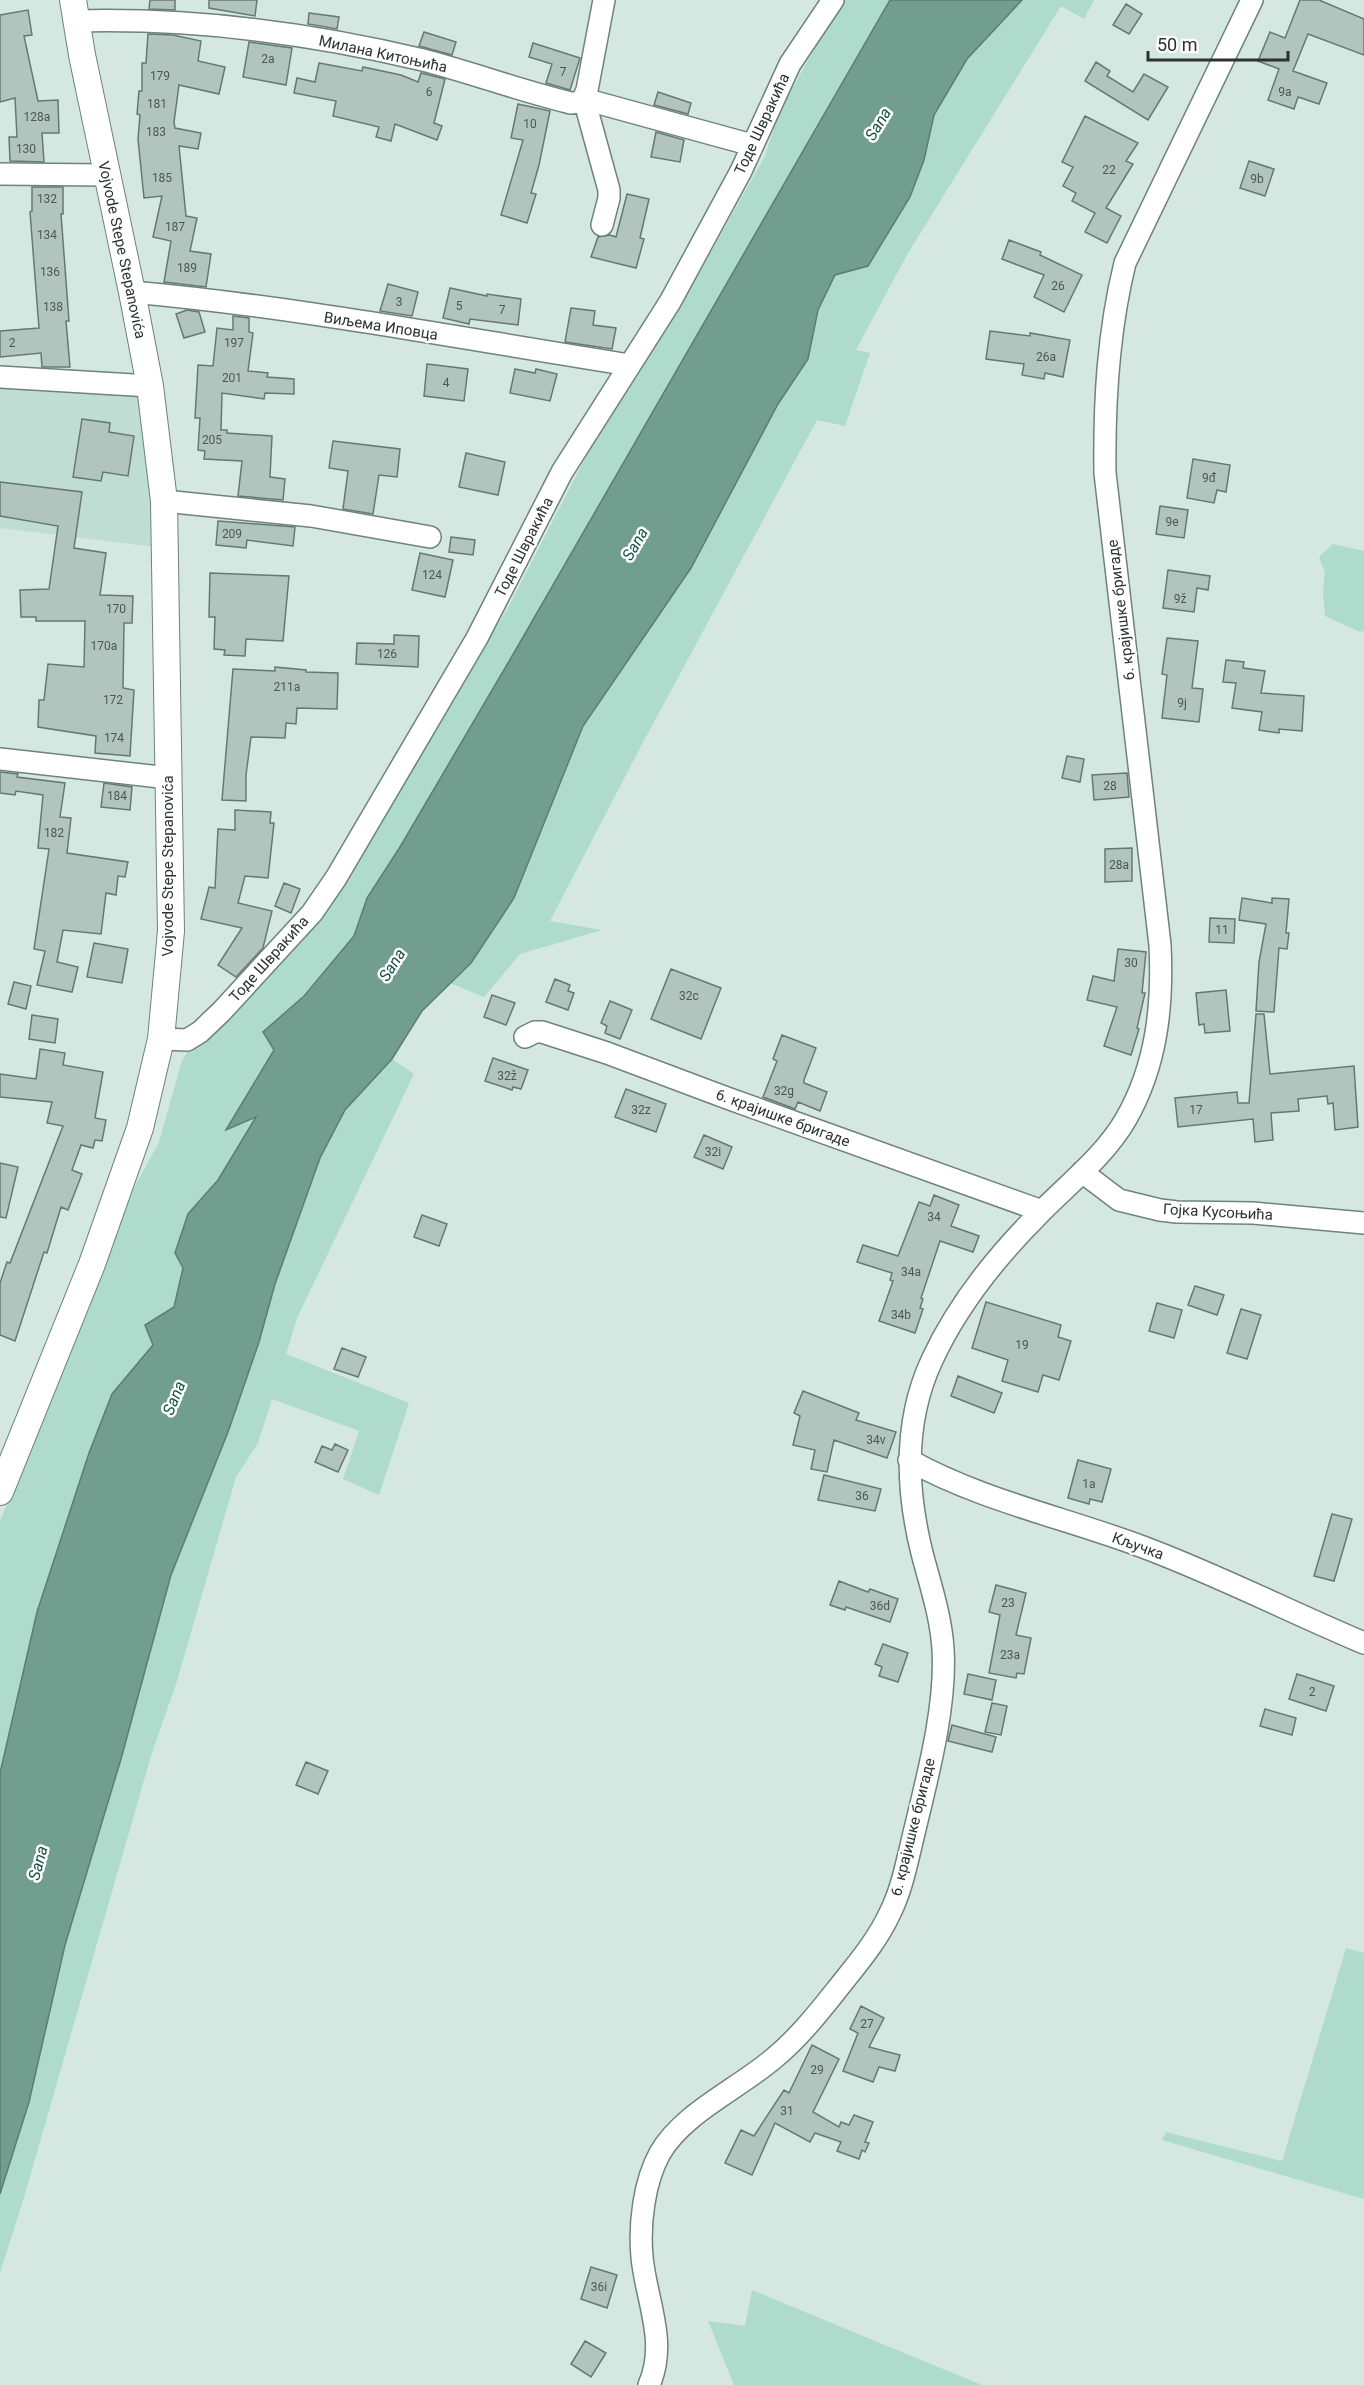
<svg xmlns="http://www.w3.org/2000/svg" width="1364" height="2385" font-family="Roboto,sans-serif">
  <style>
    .built { fill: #c0ddd3 }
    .green { fill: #aedbcc }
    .water { fill: #719e8f; stroke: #5c7e72; stroke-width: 1.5 }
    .building { fill: #b1c5be; stroke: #667872; stroke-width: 1.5 }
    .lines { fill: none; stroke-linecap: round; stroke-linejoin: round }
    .minor-casing { stroke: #6f827b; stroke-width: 24 }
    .major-casing { stroke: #6f827b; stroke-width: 28 }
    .minor { stroke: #fff; stroke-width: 21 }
    .major { stroke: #fff; stroke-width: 26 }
    .labels { text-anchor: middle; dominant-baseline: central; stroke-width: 5; stroke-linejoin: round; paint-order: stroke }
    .number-label { font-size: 12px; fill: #4c5754 }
    .street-label { font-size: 15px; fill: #2b3230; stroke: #fff }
    .water-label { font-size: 16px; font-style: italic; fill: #145141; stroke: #fff }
  </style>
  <rect width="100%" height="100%" fill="#d4e8e1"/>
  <path class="built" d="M0,386L142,395L156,547L0,528Z"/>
  <path class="green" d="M842,0H890L515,651L400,847L367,898L354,936L299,1000L264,1032L274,1049L227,1129L257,1116L218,1180L188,1214L183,1268L174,1307L145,1325L153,1345L112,1394L89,1453L37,1612L0,1773V1521L135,1186L159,1142L182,1060L190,1049L200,1045L203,1030L343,870L423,751L509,606L595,439L698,275L765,156L780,110Z
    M1022,0H1094L1084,19L1061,6L908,253L856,350L870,353L845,426L817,420L640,748L550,921L602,930L520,954L484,997L450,983L475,957L514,898L583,726L691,568L778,404L808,359L818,309L835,274L868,266L910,197L924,160L934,115L967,59Z
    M1333,544L1364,551V631L1360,632L1325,616L1323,592L1325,572L1319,557Z
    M392,1059L414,1074L297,1318L286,1354L409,1403L379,1495L343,1479L359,1431L272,1399L258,1443L236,1477L177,1681L151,1756L25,2194L0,2273V2194L29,2102L65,1945L121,1759L171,1575L228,1432L259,1342L275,1284L320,1158L345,1110Z
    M1346,1948L1364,1953V2199L1162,2140L1166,2132L1282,2161Z
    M752,2290L982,2385H734L708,2321L745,2326Z"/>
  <path class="water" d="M890,0H1022L967,59L934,115L924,160L910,197L868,266L835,275L818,310L808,359L778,404L691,568L583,726L514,898L471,963L422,1011L392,1059L345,1110L320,1158L275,1284L259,1342L228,1432L171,1575L121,1759L65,1945L29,2102L0,2194V1773L37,1612L89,1453L112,1394L153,1345L145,1325L174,1307L183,1268L175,1253L188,1214L218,1180L256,1117L226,1130L274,1050L263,1032L304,996L354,936L367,898L400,847L515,651Z"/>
  <path class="building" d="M150,0H175V10L149,9Z
    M209,0H257L255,16L209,8Z
    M1300,0H1319L1364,19V55L1308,34L1293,71L1327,83L1319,104L1298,97L1294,109L1268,100L1279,69L1258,61L1270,32L1285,38Z
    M1126,4L1142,14L1129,34L1113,25Z
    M28,10L32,35L24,36L38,101L58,100L59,133H42L44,162L10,161L9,137H17L15,98L0,102V15Z
    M309,13L339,17L337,29L308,24Z
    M424,32L456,42L452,55L419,46Z
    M148,34L173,35L201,41L198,61L225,67L219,94L179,85L174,122L175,128L201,133L198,149L179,146L186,216L197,218L190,251L211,254L206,287L164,282L171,241L153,237L162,196L144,198L138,139L140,115L137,114L139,91H142V63H146Z
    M249,42L292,48L286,85L243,77Z
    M533,43L580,58L570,90L546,83L552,64L529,57Z
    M1096,62L1110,71L1107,76L1133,92L1144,74L1168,87L1148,120L1085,81Z
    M319,63L362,71L363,67L401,75L418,82L421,73L445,79L434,123L442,126L437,140L395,124L391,141L376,137L379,127L333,116L336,101L294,93L297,78L315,82Z
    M658,92L691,103L688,114L654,105Z
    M518,104L550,111L539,165L531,193L536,194L527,223L501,215L523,140L511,138Z
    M1085,116L1138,143L1126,161L1133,164L1106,208L1121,216L1107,243L1085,232L1095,213L1072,201L1076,193L1063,186L1073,167L1062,162Z
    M656,132L684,140L680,162L651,157Z
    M1249,161L1274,169L1265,196L1240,188Z
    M32,187H63V214H61L69,321H66L70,367H42L41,353L0,357V331L39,328L30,212L32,211Z
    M627,194L649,199L640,238L644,239L636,268L591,257L598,237L610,235L616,237Z
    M1009,240L1041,252L1040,255L1082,275L1064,312L1034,297L1044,275L1002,259Z
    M388,284L418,292L412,316L380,311Z
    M450,288L487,296V294L521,299L518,325L470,319L469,324L443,318Z
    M571,308L595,311L593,325L616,328L612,349L565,342Z
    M187,310L199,312L205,332L184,338L176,314Z
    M233,316L249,318V332L253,333L248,371L268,373L267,377L294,379V394L265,393L264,399L222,393L221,430H227V433L272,436L270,477L285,479L283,500L238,496L242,461L204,459L205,451L198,450L200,418H195L198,365L213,366L217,328L233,330Z
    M990,331L1030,336V333L1070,340L1063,377L1045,373L1044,379L1022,375L1024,364L986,359Z
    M427,364L468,369L464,401L424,396Z
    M515,369L535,373L536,369L557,374L550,401L510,393Z
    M82,419L110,423L109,432L134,436L128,476L103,472L101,481L73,477Z
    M333,441L400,449L397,477L379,475L373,514L343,509L348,471L329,468Z
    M466,453L505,462L498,495L459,487Z
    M1193,459L1230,465L1226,492L1217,490L1214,503L1187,498Z
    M0,482L82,492L74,548L106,553L100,595L133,596L132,623H124L123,688L134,690L130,756L95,753L96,736L38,727L39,700H44L48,664L84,667L85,621H36V617H21L20,590L49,589L58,526L0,516Z
    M1160,506L1188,510L1184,538L1156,534Z
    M218,521L295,527L293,546L247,540L246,548L216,545Z
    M451,537L475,540L473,555L449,552Z
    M420,553L453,560L445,597L412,590Z
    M1168,570L1210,576L1208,590L1197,588L1194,612L1163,608Z
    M210,573L289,576L283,641L246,639L245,656L224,655L225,650L214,649L215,617H209Z
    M394,635L419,636L418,667L356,664L357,643L394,644Z
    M1167,638L1198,641L1192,688L1203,689L1199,722L1162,718L1167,675L1162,674Z
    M1226,660L1244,662L1243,668L1265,671L1261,693L1304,696L1302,731L1279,729V733L1259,730L1262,712L1232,708L1236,683L1223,682Z
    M275,667L306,670V672L338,673L337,709L297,708L296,724L286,723L285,738L251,737L246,775V801L222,800L233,669L275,671Z
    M1067,756L1084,759L1080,782L1062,778Z
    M0,772L18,774L17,777L65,783L60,817L71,818L67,853L128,862L125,877L118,876L116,895L106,893L101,934L63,930L57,962L78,967L72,992L37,985L45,951L34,949L49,849L38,848L43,795L16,791L15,795L0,793Z
    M1127,773L1129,797L1094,800L1092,775Z
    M104,783L132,787L130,810L101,807Z
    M235,810L271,812L270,823H274L268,878L245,876L238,903L272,911L263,948L236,977L218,965L242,928L201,919L209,887L215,888L218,829L235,830Z
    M1132,848V881L1105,882V849Z
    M284,883L300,889L291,913L275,906Z
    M1242,898L1272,903V898L1289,899L1286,933H1289L1287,949L1279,948L1274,1012L1256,1011L1259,962L1266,924L1239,920Z
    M1210,918L1235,919L1234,943L1209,942Z
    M94,943L128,949L122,983L87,977Z
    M1118,949L1146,952L1142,993H1145L1137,1028L1139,1029L1131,1055L1104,1046L1117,1007L1087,1000L1093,976L1114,981Z
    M671,969L721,988L701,1039L651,1019Z
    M555,979L570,985L568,991L574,993L568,1010L546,1002Z
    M14,982L31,986L26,1009L8,1004Z
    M1226,990L1230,1031L1205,1033L1204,1024L1199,1025L1196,993Z
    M492,995L515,1003L506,1025L484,1017Z
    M610,1001L632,1010L620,1039L605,1033L607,1026L601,1023Z
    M1256,1014H1264L1270,1074L1354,1066L1358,1127L1335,1130L1333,1103L1328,1104L1327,1096L1298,1099L1299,1111L1271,1113L1273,1140L1255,1142L1253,1119L1178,1127L1175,1098L1237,1092L1238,1103H1249Z
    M32,1015L58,1019L55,1043L29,1039Z
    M782,1035L816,1048L804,1080V1083L827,1092L820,1111L798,1102L795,1109L763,1097L777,1061L773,1059Z
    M40,1049L65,1053L63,1065L103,1072L95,1118L106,1120L102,1141L95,1140L93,1148L81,1145L72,1170L82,1174L68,1210L61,1207L47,1253L44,1252L15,1341L0,1335V1283L7,1262L10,1263L63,1126L47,1123L52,1102L0,1097V1074L36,1079Z
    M493,1058L528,1070L521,1089L513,1087L512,1090L485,1081Z
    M626,1089L666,1104L656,1132L615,1117Z
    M704,1135L732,1147L723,1169L694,1157Z
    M0,1163L18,1167L6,1218L0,1217Z
    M934,1195L959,1205L951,1226L979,1236L973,1252L940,1241L921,1298L923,1299L920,1308L923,1309L915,1333L879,1321L893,1281L890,1280L892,1273L857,1262L863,1245L898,1256L919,1202L930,1206Z
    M422,1215L447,1224L439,1246L414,1237Z
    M1195,1286L1224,1295L1217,1315L1188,1305Z
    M986,1302L1061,1325L1058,1337L1071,1341L1059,1380L1043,1375L1038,1392L1002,1381L1008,1360L972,1348Z
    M1157,1303L1182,1310L1174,1338L1149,1331Z
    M1241,1309L1261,1315L1247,1359L1227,1353Z
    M342,1348L366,1357L358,1377L334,1369Z
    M958,1376L1002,1393L994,1413L951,1396Z
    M803,1391L859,1413L856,1420L896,1432L887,1458L834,1440L827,1472L811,1469L815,1450L793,1445L800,1416L794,1413Z
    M335,1444L348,1450L338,1472L315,1462L322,1446L332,1450Z
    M1078,1460L1111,1469L1102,1502L1090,1499L1089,1504L1068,1498Z
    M824,1475L881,1489L875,1511L818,1500Z
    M1332,1514L1352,1519L1334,1581L1314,1576Z
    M839,1581L868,1592L870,1589L898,1599L890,1622L846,1607L845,1610L830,1605Z
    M996,1585L1026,1593L1016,1635L1031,1638L1024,1674L1017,1673L1016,1678L989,1673L1000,1615L989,1612Z
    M883,1644L908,1653L898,1682L879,1676L882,1667L875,1664Z
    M968,1674L996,1680L992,1700L964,1694Z
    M1297,1674L1334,1686L1326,1711L1289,1699Z
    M992,1703L1007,1706L1001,1735L985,1732Z
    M1265,1709L1296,1718L1292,1735L1260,1726Z
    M952,1725L996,1737L992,1752L948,1741Z
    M306,1762L328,1771L318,1794L296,1785Z
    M861,2006L884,2018L869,2047L900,2055L895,2071L879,2067L873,2082L843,2071L858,2033L850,2029Z
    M812,2045L839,2059L813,2112L839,2127L841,2122L849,2125L854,2115L873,2122L865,2142L869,2143L865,2152L862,2150L859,2159L837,2151L841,2142L815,2133L810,2142L775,2123L752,2175L725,2163L741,2130L754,2136L784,2090L789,2093Z
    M591,2267L617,2275L607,2308L581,2299Z
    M585,2341L606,2353L591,2377L571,2364Z"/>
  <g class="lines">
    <g class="minor-casing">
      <path id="minor" d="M76,21C192,18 310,33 423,60C473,73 521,91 571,103C581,103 583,100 587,90L604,0
        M584,99L752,145
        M584,99L609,190V198L602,225
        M0,174L106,175
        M132,292C299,307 464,339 630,365
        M0,377L150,386
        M164,501L311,516L430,537
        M0,759L169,778
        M525,1037L535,1032H542L607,1053L727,1098L1042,1211
        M161,1039L187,1040L200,1032L221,1012L312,913L336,878L477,638L562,472L670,302L741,171L790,64L833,0
        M1082,1172L1119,1200L1160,1210L1177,1212L1253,1213L1364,1223
        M909,1460C980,1500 1066,1518 1143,1547C1218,1575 1290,1612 1364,1643
        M649,2385C668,2342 646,2300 642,2257C639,2224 644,2182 660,2153C683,2113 738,2089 773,2059C798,2039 819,2012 839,1987C858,1963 877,1941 890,1913C900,1893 905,1871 910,1850C924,1789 947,1711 943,1649C941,1616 930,1584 922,1553C906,1489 904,1420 932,1360C957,1306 996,1257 1038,1215C1068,1184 1104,1157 1126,1119C1157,1065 1163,1005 1160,945L1105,473C1104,401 1108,332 1125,263L1252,0"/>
    </g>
    <g class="major-casing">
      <path id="major" d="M0,1492L92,1264L140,1128L161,1039L171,931L164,501L150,386L132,292L82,55L73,0"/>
    </g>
    <use href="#minor" class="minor"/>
    <use href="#major" class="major"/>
  </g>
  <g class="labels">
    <g class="number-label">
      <text x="268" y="59">2a</text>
      <text x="563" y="72">7</text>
      <text x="160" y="76">179</text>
      <text x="429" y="92">6</text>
      <text x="1285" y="92">9a</text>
      <text x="157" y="104">181</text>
      <text x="37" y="117">128a</text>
      <text x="530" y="124">10</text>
      <text x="156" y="132">183</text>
      <text x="26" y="149">130</text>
      <text x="1109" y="170">22</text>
      <text x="162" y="178">185</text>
      <text x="1257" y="179">9b</text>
      <text x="47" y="199">132</text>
      <text x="175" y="227">187</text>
      <text x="47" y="235">134</text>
      <text x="187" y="268">189</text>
      <text x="50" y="272">136</text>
      <text x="1058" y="286">26</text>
      <text x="399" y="302">3</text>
      <text x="459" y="306">5</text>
      <text x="53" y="307">138</text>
      <text x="502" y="310">7</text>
      <text x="12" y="343">2</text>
      <text x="234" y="343">197</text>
      <text x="1046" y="357">26a</text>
      <text x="232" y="378">201</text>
      <text x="446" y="383">4</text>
      <text x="212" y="440">205</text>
      <text x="1209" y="478">9đ</text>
      <text x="1172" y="522">9e</text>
      <text x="232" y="534">209</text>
      <text x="432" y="575">124</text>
      <text x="1180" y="599">9ž</text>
      <text x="116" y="609">170</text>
      <text x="104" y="646">170a</text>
      <text x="387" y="654">126</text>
      <text x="287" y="687">211a</text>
      <text x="113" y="700">172</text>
      <text x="1182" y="703">9j</text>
      <text x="114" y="738">174</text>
      <text x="1110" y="786">28</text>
      <text x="117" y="796">184</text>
      <text x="54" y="833">182</text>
      <text x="1119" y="865">28a</text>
      <text x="1222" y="930">11</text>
      <text x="1131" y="963">30</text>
      <text x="689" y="996">32c</text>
      <text x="507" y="1076">32ž</text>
      <text x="784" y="1091">32g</text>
      <text x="641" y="1110">32z</text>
      <text x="1196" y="1110">17</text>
      <text x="713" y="1152">32i</text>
      <text x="934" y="1217">34</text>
      <text x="911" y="1272">34a</text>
      <text x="901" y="1315">34b</text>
      <text x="1022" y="1345">19</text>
      <text x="876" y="1440">34v</text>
      <text x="1089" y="1484">1a</text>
      <text x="862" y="1496">36</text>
      <text x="1008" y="1603">23</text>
      <text x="880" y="1606">36d</text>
      <text x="1010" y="1655">23a</text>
      <text x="1312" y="1692">2</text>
      <text x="867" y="2024">27</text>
      <text x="817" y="2070">29</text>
      <text x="787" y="2111">31</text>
      <text x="599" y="2287">36i</text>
    </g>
    <g class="street-label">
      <text transform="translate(383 54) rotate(12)">Милана Китоњића</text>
      <text transform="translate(762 124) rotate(-65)">Тоде Швракића</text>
      <text transform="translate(122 250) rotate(78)">Vojvode Stepe Stepanovića</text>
      <text transform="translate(381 326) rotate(9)">Виљема Иповца</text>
      <text transform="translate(524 547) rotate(-63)">Тоде Швракића</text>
      <text transform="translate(1121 610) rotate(-97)">6. крајишке бригаде</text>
      <text transform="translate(168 866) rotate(-90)">Vojvode Stepe Stepanovića</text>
      <text transform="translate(269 959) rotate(-48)">Тоде Швракића</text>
      <text transform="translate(783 1118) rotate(20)">6. крајишке бригаде</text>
      <text transform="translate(1218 1212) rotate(3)">Гојка Кусоњића</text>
      <text transform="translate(1138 1546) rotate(20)">Кључка</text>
      <text transform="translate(913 1827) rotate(-76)">6. крајишке бригаде</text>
    </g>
    <g class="water-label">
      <text transform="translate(878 124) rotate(-59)">Sana</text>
      <text transform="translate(635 544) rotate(-60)">Sana</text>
      <text transform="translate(392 965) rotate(-58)">Sana</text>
      <text transform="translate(174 1398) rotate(-68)">Sana</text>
      <text transform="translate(38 1863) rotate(-75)">Sana</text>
    </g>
  </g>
  <path d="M1148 51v9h140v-9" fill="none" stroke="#2b3230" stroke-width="3"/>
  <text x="1157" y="51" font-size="18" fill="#2b3230" stroke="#ffffff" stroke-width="4.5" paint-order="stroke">50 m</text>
</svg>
